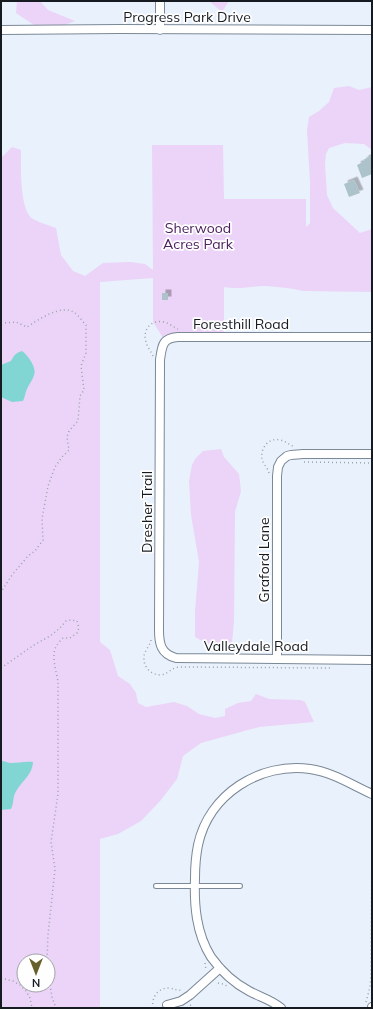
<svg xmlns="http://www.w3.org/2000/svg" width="373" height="1009" font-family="Mulish,sans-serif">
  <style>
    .green { fill: #ebd4f7; fill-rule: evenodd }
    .water { fill: #81d5d3 }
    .building { fill: #acc3cc; filter: url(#shadow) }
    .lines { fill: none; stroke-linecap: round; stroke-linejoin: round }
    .service-casing { stroke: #7b8897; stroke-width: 6 }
    .minor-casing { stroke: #7b8897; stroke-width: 10 }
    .path { stroke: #9ca3ac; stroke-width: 1.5; stroke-dasharray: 1 3; stroke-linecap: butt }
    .service { stroke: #fff; stroke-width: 4 }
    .minor { stroke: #fff; stroke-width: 8 }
    .labels { text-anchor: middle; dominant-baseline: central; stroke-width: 3.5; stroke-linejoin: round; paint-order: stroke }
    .street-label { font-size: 14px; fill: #161b21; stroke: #fefefe }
    .park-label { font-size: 14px; fill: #4c205e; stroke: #fefefe }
  </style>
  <defs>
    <filter id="shadow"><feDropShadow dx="3.5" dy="-3.5" stdDeviation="0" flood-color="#0004"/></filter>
  </defs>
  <rect width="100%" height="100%" fill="#e9f1fc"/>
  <path class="green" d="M17,1H40L48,10L75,21L62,26L34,25L16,13Z
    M209,1H229L222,12Z
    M349,86L359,90L372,87V150L364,144L345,143L329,148L326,154L325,164L327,195L333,208L360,233L372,229V292L303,291C291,288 278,287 265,286C251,286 239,290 224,287V337L165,341L153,322V278L100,282V642L110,650L118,676L130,684L136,693L138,703L146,707L174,702L187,706L199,714L215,718L225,716V709L238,703L251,701L256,694L269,699L301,700L305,702L314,722L259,727L201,743L183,756L177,779L161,800L141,821L118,834L100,839V1008H1V158L12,147L21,150C21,165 19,211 33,219C40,223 49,225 56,228L61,255L73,271L85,276L103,263L130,262L145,264L153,270L152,145H223L224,199H306V227L310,223V182L307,130L309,117L319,111L329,102L334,88ZM24,961H48V985H24Z
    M221,449L224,457L239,474L241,491L235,512L234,621L232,643L209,645L195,637V611L199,562L191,515L189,481L192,465L195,459L203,451Z"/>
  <path class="water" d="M22,351C28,355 37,368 34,375C33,380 29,384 27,389C25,393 25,397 23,401L12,402L1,397V365L11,361C14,355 16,353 22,351Z
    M1,761C5,761 8,763 11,763C18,763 25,761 33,762C32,777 19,782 14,796C13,801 13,805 11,809L1,810Z"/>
  <path class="building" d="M372,156V174L362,178L357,165L363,162V161L365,160V159Z
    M354,180L360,193L349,197L344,184Z
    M162,293H168V300H162Z"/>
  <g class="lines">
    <g class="service-casing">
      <path id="service" d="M156,886H240"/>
    </g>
    <g class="minor-casing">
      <path id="minor" d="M1,30L119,29L372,30
        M160,30V1
        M372,337H178C162,338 162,346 160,360L159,630C159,644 161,654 176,658L372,660
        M277,659V476L278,467L281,461L287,456L291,455L303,454H372
        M167,1005L181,1001L190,995L220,968
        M281,1008C272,1000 260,997 249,991C234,983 221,971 211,957C196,933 194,905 195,878C195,867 196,855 198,845C209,794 260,762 310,769C332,772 352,785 372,794
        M372,1008V1007"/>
    </g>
    <path class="path" d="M1,323L16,322L27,327C38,320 62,303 75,313C79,316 82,321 86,325V353L81,366L84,390L80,396L78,421L69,431L67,437L69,450L62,457L55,467L48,486L42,519L43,540L35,551L28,556L12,575L1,592
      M153,356C151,351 147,347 146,342C142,330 151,319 164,322C169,323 173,327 178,329
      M304,462L372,463
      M269,473C268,468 263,464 262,459C260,448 269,437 280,440C286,441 289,445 295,447
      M151,640C150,646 144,651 144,657C143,667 151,675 161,675C167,674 170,670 175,668C178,667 182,667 185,667L332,668
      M1,668L34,645L50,636L60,628L66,621L71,620L77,621L79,628L77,633L70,638H63C61,640 58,643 57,645C50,655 57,672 58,683V794L51,842L55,869L48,935L47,961
      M205,963L206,970
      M48,973L52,997L56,1008
      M1,978L13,981L20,985L26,991L30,998L32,1008
      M218,983L223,984L227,986
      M366,1002L370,987L371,975L372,830
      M153,1008C151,998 158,987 170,988C175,989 178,991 183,990
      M187,1008L192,1004"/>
    <use href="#service" class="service"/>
    <use href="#minor" class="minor"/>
  </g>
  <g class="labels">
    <g class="street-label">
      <text x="187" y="17">Progress Park Drive</text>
      <text x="241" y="324">Foresthill Road</text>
      <text transform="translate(147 512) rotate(-90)">Dresher Trail</text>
      <text transform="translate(264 560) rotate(-90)">Graford Lane</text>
      <text x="256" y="646">Valleydale Road</text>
    </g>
    <g class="park-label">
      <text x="198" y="228">Sherwood<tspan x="198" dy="16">Acres Park</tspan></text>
    </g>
  </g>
  <rect width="373" height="1009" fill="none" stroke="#161b21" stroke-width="4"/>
  <g transform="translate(36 973) rotate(180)"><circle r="19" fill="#fefefe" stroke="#a1a3a6"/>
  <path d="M0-3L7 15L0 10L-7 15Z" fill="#67602d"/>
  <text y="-6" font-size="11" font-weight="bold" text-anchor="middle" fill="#161b21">N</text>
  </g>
</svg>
